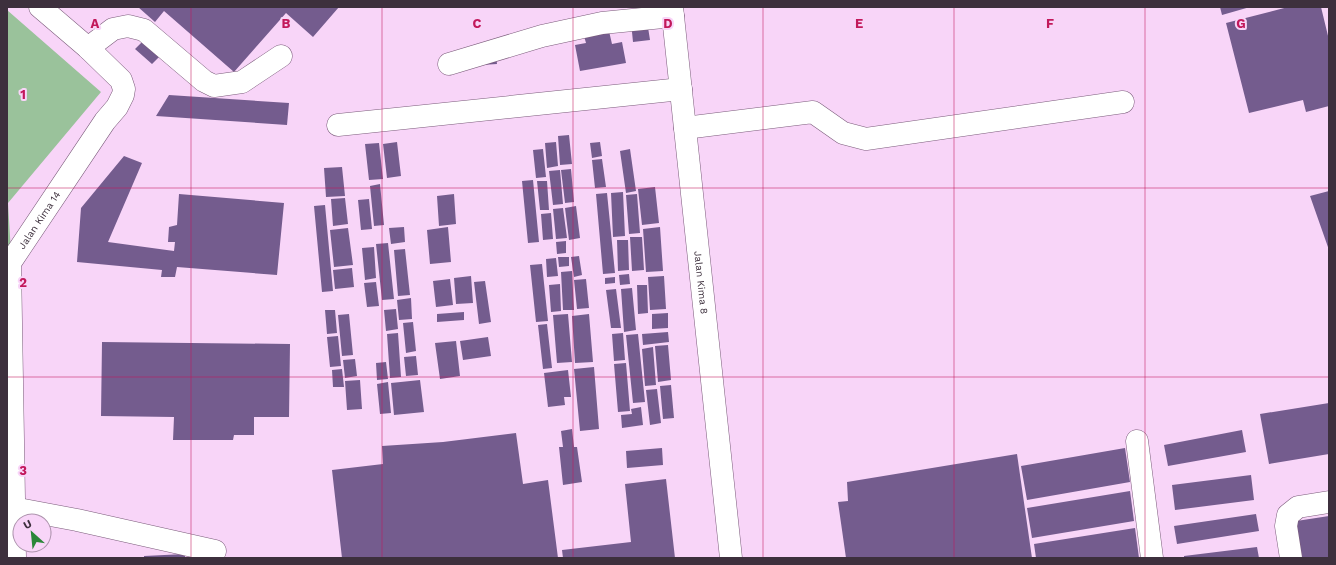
<svg xmlns="http://www.w3.org/2000/svg" width="1336" height="565" font-family="'Work Sans',sans-serif">
  <style>
    .green { fill: #9ac29b }
    .building { fill: #745c8e }
    .lines { fill: none; stroke-linecap: round; stroke-linejoin: round }
    .minor-casing { stroke: #7b5c7b; stroke-width: 23 }
    .minor { stroke: #fff; stroke-width: 22 }
    .grid { fill: none; stroke: #c2185b; stroke-width: 1; stroke-opacity: 0.55 }
    .labels { text-anchor: middle; dominant-baseline: central; stroke-width: 4; stroke-linejoin: round; paint-order: stroke }
    .street-label { font-size: 10px; fill: #3d303d; stroke: #f8d5f8 }
    .grid-label { font-size: 13px; text-anchor: middle; font-weight: bold; fill: #c2185b; stroke: #f8d5f8; stroke-width: 4; stroke-linejoin: round; paint-order: stroke }
  </style>
  <rect width="100%" height="100%" fill="#f8d5f8"/>
  <path class="green" d="M7,10L101,92L8,203L24,467L7,558Z"/>
  <path class="building" d="M138,7H339L313,37L286,13L234,72L164,11L155,22Z
    M1220,7H1250L1222,15Z
    M1288,7H1321L1329,40V106L1306,112L1303,100L1249,113L1226,23Z
    M647,21L650,40L633,42L631,22Z
    M609,31L612,44L622,42L626,63L580,71L575,45L586,43L584,36Z
    M146,38L162,54L152,64L135,49Z
    M496,56L497,64L481,65Z
    M169,95L289,103L287,125L156,116Z
    M569,135L572,164L560,165L558,136Z
    M397,142L401,176L387,178L383,144Z
    M556,142L558,166L547,168L545,143Z
    M600,142L602,156L592,158L590,143Z
    M379,143L383,179L369,180L365,144Z
    M543,149L546,177L536,178L533,150Z
    M630,149L636,191L626,193L620,151Z
    M124,156L142,163L108,242L174,251L175,242H168L169,227L177,225L179,194L284,203L277,275L177,267L175,277H161L162,270L77,262L81,208Z
    M602,159L606,187L595,188L592,160Z
    M342,167L345,196L326,197L324,168Z
    M571,169L574,202L565,203L561,170Z
    M560,170L563,204L553,205L549,171Z
    M533,180L539,242L528,243L522,181Z
    M537,181H547L549,210H540Z
    M380,184L384,225L374,226L370,186Z
    M655,187L659,223L642,225L638,189Z
    M1329,191V250L1310,196Z
    M623,192L625,236L613,237L611,193Z
    M607,193L615,273L603,274L596,194Z
    M454,194L456,224L439,226L437,196Z
    M637,194L640,233L629,234L626,195Z
    M345,198L348,224L333,226L331,199Z
    M369,199L372,229L361,230L358,200Z
    M325,205L333,291L322,292L314,206Z
    M576,206L580,238L569,240L565,208Z
    M563,208L567,238L556,239L553,209Z
    M551,213L553,239L543,240L541,214Z
    M404,227L405,242L391,244L389,228Z
    M448,227L451,262L430,264L427,230Z
    M660,227L663,271L646,272L643,229Z
    M348,228L353,265L334,267L330,230Z
    M630,237H642L644,270L632,271Z
    M617,240H628L629,270L618,271Z
    M566,241V253L557,254L556,242Z
    M388,243L394,299L382,300L376,244Z
    M374,247L376,278L365,280L362,248Z
    M405,249L410,295L398,296L394,250Z
    M579,256L582,275L574,277L571,257Z
    M558,257H569V266L559,267Z
    M556,258L558,276L547,277L546,259Z
    M542,264L548,321L536,322L530,265Z
    M352,268L354,287L335,289L333,270Z
    M572,271L574,310H563L561,272Z
    M629,274L630,284L620,285L619,275Z
    M471,276L473,303L456,304L454,278Z
    M664,276L666,309L650,310L648,277Z
    M615,277V283L605,284V278Z
    M450,279L453,305L436,307L433,281Z
    M586,279L589,308L577,309L574,280Z
    M485,281L491,322L479,324L474,282Z
    M376,282L379,306L367,307L364,283Z
    M560,284L561,311L551,312L549,285Z
    M637,285H647L648,313L638,314Z
    M632,288L636,330L624,332L621,289Z
    M616,289L621,328H611L606,290Z
    M411,298L412,319L399,320L397,300Z
    M396,309L398,329L386,331L384,310Z
    M325,310H335L337,333L327,334Z
    M464,312V320L437,322V314Z
    M668,313V328L652,329V314Z
    M349,314L353,355L342,356L338,315Z
    M568,314L572,362L557,363L553,315Z
    M589,314L593,362L575,363L572,316Z
    M413,322L416,351L406,353L403,323Z
    M547,324L552,368L543,369L538,325Z
    M668,332L669,342L643,345L642,334Z
    M398,333L401,377L390,378L387,334Z
    M623,333L625,360L614,361L612,334Z
    M638,334L645,402L633,403L626,335Z
    M338,336L341,366L330,367L327,337Z
    M488,337L491,356L463,360L460,341Z
    M456,341L460,376L440,379L435,343Z
    M102,342L290,344L289,417H254V435H234L233,440H173L174,417L101,416Z
    M668,345L671,380L658,382L655,346Z
    M653,347L656,385L645,386L642,349Z
    M416,356L418,375L406,376L404,357Z
    M355,359L357,376L345,378L343,360Z
    M386,362L388,379L377,380L376,363Z
    M626,363L630,411L618,412L614,364Z
    M594,367L599,429L580,431L574,369Z
    M342,369L344,387H333L332,370Z
    M568,370L571,397H564L565,405L548,407L544,373Z
    M360,380L362,409L347,410L345,381Z
    M420,380L424,412L394,415L391,383Z
    M388,382L391,413L380,414L377,384Z
    M671,385L674,418L663,419L660,386Z
    M657,389L661,423L650,425L646,390Z
    M1329,403V454L1269,464L1260,414Z
    M641,407L643,425L622,428L621,415L632,414L631,409Z
    M572,429L574,447H577L582,482L563,485L559,447H563L561,431Z
    M1242,430L1246,452L1168,466L1164,445Z
    M516,433L523,484L548,480L558,558H342L332,470L383,464L382,446L443,442Z
    M662,448L663,465L627,468L626,451Z
    M1125,448L1130,482L1027,500L1021,466Z
    M1017,454L1032,558H846L838,502L848,501L847,482Z
    M1251,475L1254,500L1175,510L1172,485Z
    M666,479L675,558H563L562,550L631,542L625,484Z
    M1130,491L1134,521L1032,538L1027,508Z
    M1256,514L1259,531L1177,544L1174,526Z
    M1329,516V558H1296L1290,522Z
    M1135,528L1139,558H1036L1034,544Z
    M1257,547L1259,558H1184V556Z
    M185,554V558H144V556Z"/>
  <g class="lines">
    <g class="minor-casing">
      <g id="minor">
        <path id="s1" d="M672,7L731,558"/>
        <path d="M88,48L113,29L128,26L144,30L204,81L214,86L242,82L281,56"/>
        <path d="M449,64L542,36L602,23L673,16"/>
        <path d="M338,125L681,89"/>
        <path d="M685,128L813,112L843,133L866,139L1123,102"/>
        <path d="M1137,441L1152,558"/>
        <path d="M13,508L77,520L215,551"/>
        <path id="s2" d="M15,558L10,263L105,121L117,107L123,95L124,89L121,80L88,48L40,7"/>
        <path d="M1291,558L1286,526L1288,515L1298,507L1329,502"/>
      </g>
    </g>
    <use href="#minor" class="minor"/>
  </g>
  <path class="grid" d="M191,7V558M382,7V558M573,7V558M763,7V558M954,7V558M1145,7V558M7,188H1329M7,377H1329"/>
  <g class="labels">
    <g class="street-label">
      <text stroke="none"><textPath href="#s2" startOffset="347">Jalan Kima 14</textPath></text>
      <text stroke="none"><textPath href="#s1" startOffset="277">Jalan Kima 8</textPath></text>
    </g>
  </g>
  <g class="grid-label">
    <text x="95" y="28">A</text>
    <text x="286" y="28">B</text>
    <text x="477" y="28">C</text>
    <text x="668" y="28">D</text>
    <text x="859" y="28">E</text>
    <text x="1050" y="28">F</text>
    <text x="1241" y="28">G</text>
    <text x="23" y="99">1</text>
    <text x="23" y="287">2</text>
    <text x="23" y="475">3</text>
  </g>
  <rect width="1336" height="565" fill="none" stroke="#3d303d" stroke-width="16"/>
  <g transform="translate(32 533) rotate(333)"><circle r="19" fill="#f8d5f8" stroke="#ad93ad"/>
  <path d="M0-3L7 15L0 10L-7 15Z" fill="#2a8739"/>
  <text y="-6" font-size="11" font-weight="bold" text-anchor="middle" fill="#3d303d">U</text>
  </g>
</svg>
